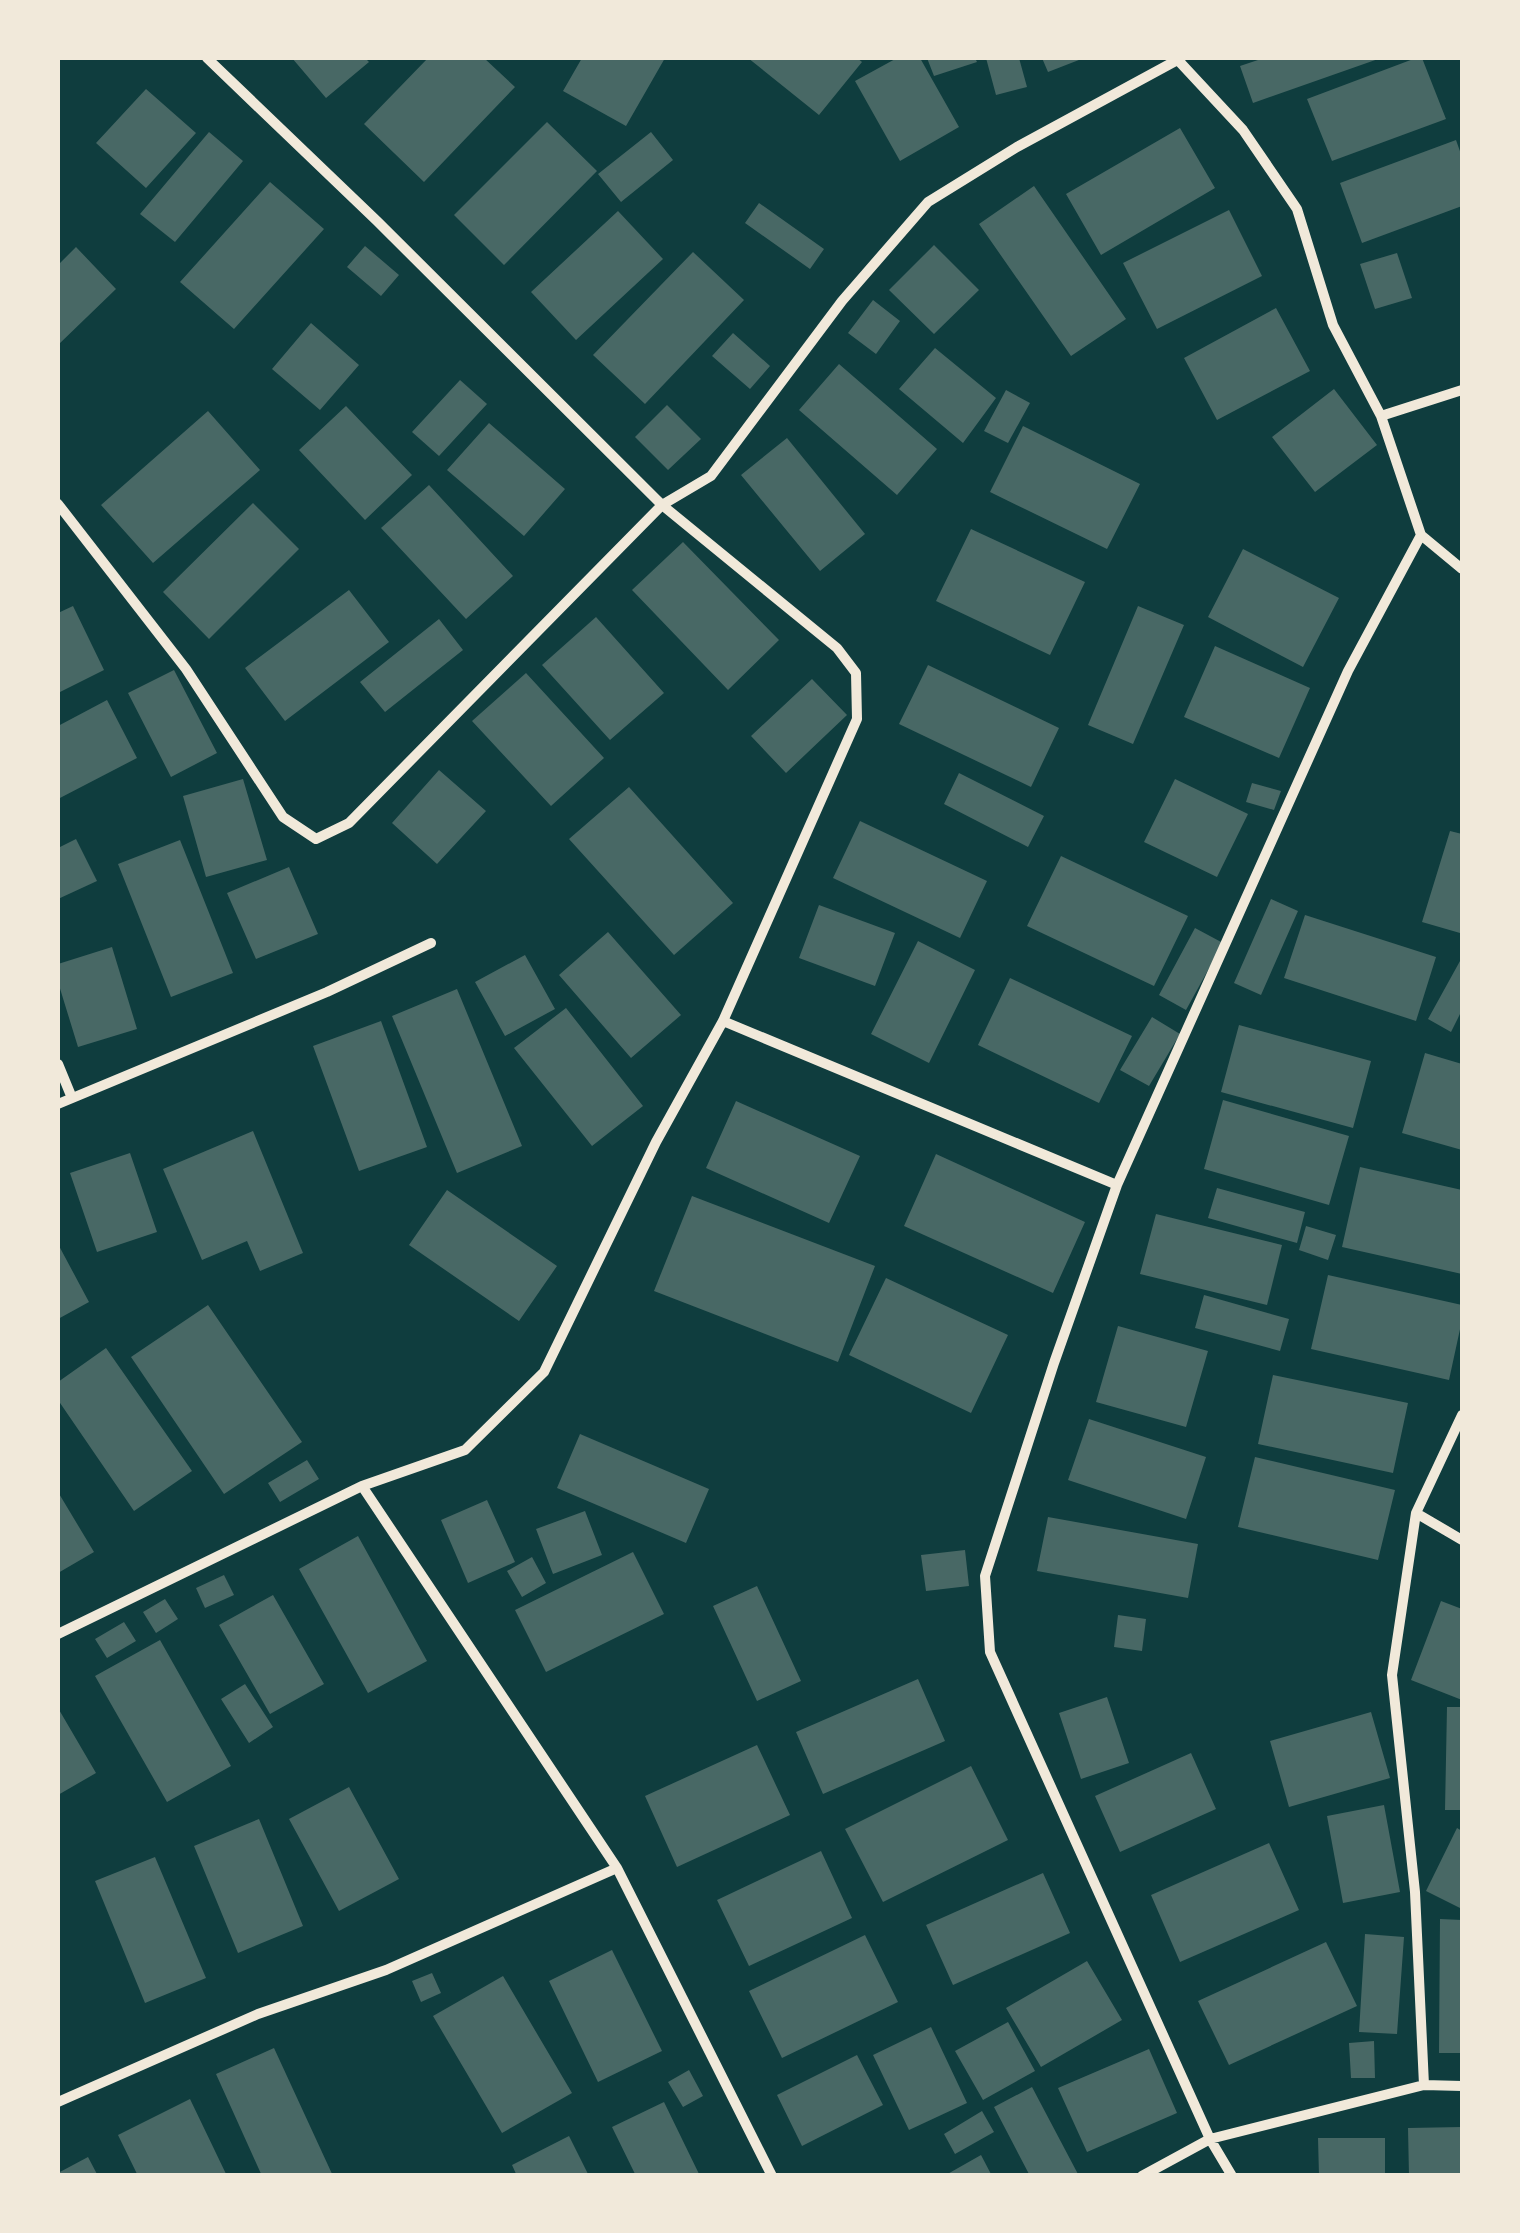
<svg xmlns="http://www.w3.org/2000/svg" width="1520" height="2233" font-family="'Asap Condensed',sans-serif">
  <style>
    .building { fill: #486865 }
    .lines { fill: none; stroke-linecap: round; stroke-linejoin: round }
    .minor { stroke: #f1e9da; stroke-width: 10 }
  </style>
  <rect width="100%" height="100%" fill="#0f3d3e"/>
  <path class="building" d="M292,58H365L369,62L326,98Z
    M428,58H484L515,87L424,182L364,124Z
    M582,58H665L626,126L563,91Z
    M748,58H857L862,62L819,115Z
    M897,58H920L959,127L900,161L855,81Z
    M927,58H975L977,62L934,76Z
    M986,58H1019L1027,87L996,95Z
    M1042,58H1084L1048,72Z
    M1264,58H1381L1253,103L1240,66Z
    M1416,58H1422L1446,119L1332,161L1307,99Z
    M146,89L196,133L146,188L96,143Z
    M547,122L597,171L504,265L454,215Z
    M1180,128L1215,188L1101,255L1066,194Z
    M209,132L243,161L175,242L140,214Z
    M651,132L673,160L621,202L598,174Z
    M1456,140L1462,157V206L1362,243L1340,183Z
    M270,182L324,229L234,329L180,282Z
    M1034,186L1126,319L1071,356L979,224Z
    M759,203L824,249L810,269L745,223Z
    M1229,210L1262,276L1157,329L1123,263Z
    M618,211L663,259L576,340L531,292Z
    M934,245L979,290L934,334L889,290Z
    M365,246L399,275L381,296L347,267Z
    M76,247L116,289L58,345V265Z
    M693,252L744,300L645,404L593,355Z
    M1397,253L1412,298L1375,309L1360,264Z
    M873,300L900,321L876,354L848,333Z
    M1276,308L1310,371L1217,420L1184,358Z
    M311,323L359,365L320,410L272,369Z
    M733,333L770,366L750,389L712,356Z
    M935,348L996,398L963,443L899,389Z
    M839,364L937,449L897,495L799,410Z
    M460,380L487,404L439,456L412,432Z
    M1334,389L1377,445L1315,492L1272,437Z
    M1006,390L1030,403L1008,443L984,431Z
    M667,405L701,439L668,470L635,437Z
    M346,406L412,475L365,520L299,450Z
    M208,411L260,470L153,563L101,505Z
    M489,423L565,489L524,536L447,470Z
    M1023,426L1140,484L1107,549L990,492Z
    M787,438L865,534L820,571L741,475Z
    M429,485L513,576L466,619L381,528Z
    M253,503L299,549L209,639L163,592Z
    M971,529L1085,582L1050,655L936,601Z
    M683,542L779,640L728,690L632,590Z
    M1243,549L1339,598L1303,667L1208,617Z
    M349,590L389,642L285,721L245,668Z
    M73,606L104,670L58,693V613Z
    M1138,606L1184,625L1133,744L1088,725Z
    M596,617L664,693L610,740L542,665Z
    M439,619L463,650L385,712L360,682Z
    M1215,646L1310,688L1279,758L1184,717Z
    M928,665L1059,728L1031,787L899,724Z
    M174,670L217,753L171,777L128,693Z
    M526,673L604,758L551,806L472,721Z
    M812,679L847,715L786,773L751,736Z
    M107,700L137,758L58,799V726Z
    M439,770L486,811L437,864L392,823Z
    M959,773L1044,816L1028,847L944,804Z
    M243,779L267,860L206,877L183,796Z
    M1175,779L1248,814L1217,877L1144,842Z
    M1252,783L1281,791L1274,810L1246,802Z
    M629,787L733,903L674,955L569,839Z
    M860,821L987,881L960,938L833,878Z
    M1450,831L1462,834V926L1460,933L1422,922Z
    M76,839L97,881L58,899V848Z
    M180,840L233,973L171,997L118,864Z
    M1061,856L1188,916L1154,986L1027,926Z
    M289,867L318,934L256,959L227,893Z
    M1271,899L1298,911L1261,995L1234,983Z
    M819,905L895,933L875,986L799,958Z
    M1305,915L1436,957L1416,1021L1284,978Z
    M1195,928L1223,943L1186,1010L1159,995Z
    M608,932L681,1015L631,1058L559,975Z
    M918,941L975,970L929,1063L871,1034Z
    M112,947L137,1029L78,1047L58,982V964Z
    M525,955L555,1009L505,1036L475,982Z
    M1460,961L1462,963V1010L1451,1032L1428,1019Z
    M1010,978L1132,1036L1099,1103L978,1045Z
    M457,989L522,1146L457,1173L392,1016Z
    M566,1008L643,1106L592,1146L514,1048Z
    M1152,1017L1180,1034L1149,1086L1120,1070Z
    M381,1021L427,1147L359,1171L313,1046Z
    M1239,1025L1371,1061L1353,1128L1221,1092Z
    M1425,1053L1462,1064V1150L1402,1133Z
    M1223,1100L1349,1136L1329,1205L1204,1169Z
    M736,1101L860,1156L829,1223L706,1168Z
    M253,1131L303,1253L260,1271L247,1241L202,1260L163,1169Z
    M130,1153L157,1232L97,1252L70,1173Z
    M936,1154L1085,1222L1053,1293L904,1226Z
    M1360,1167L1462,1190V1274L1342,1247Z
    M1217,1188L1305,1212L1297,1243L1208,1218Z
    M447,1190L557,1266L519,1321L409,1245Z
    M692,1196L875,1266L838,1362L654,1291Z
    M1156,1214L1282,1245L1267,1305L1140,1274Z
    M1306,1226L1336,1235L1328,1260L1299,1250Z
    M58,1244L89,1302L58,1319Z
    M1328,1275L1462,1305V1320L1449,1380L1311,1349Z
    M886,1278L1008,1335L971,1413L849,1355Z
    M1204,1295L1289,1319L1280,1351L1195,1328Z
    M208,1305L302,1442L224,1494L131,1357Z
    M1118,1326L1208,1351L1186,1427L1096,1402Z
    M106,1348L192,1471L134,1511L58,1400V1382Z
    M1273,1375L1408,1403L1393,1473L1258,1444Z
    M1089,1419L1206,1457L1186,1519L1068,1480Z
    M580,1434L709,1489L686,1543L557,1488Z
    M1255,1457L1395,1490L1378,1560L1238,1527Z
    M307,1460L319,1479L280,1502L268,1483Z
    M58,1492L94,1552L58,1573Z
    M487,1500L515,1562L468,1583L441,1520Z
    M585,1511L602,1555L553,1574L536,1529Z
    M1048,1517L1198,1544L1188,1598L1037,1571Z
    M358,1536L427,1661L368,1693L299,1569Z
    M965,1550L969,1586L926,1591L921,1555Z
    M633,1552L664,1614L546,1672L515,1610Z
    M532,1557L546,1583L522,1597L507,1571Z
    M224,1575L234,1595L205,1608L196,1588Z
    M757,1586L801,1681L757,1701L713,1606Z
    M273,1595L324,1684L270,1714L219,1625Z
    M165,1599L178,1619L156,1633L143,1612Z
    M1441,1601L1462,1609V1700L1411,1680Z
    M1118,1615L1146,1619L1142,1651L1114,1647Z
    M124,1622L136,1641L107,1658L95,1639Z
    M160,1640L231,1766L167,1802L95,1676Z
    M918,1679L945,1741L823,1794L796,1732Z
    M245,1684L273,1727L249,1743L221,1699Z
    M1107,1697L1129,1763L1081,1779L1059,1713Z
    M1447,1707H1462V1810H1445Z
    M58,1708L96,1773L58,1795Z
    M1371,1712L1390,1778L1289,1807L1270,1741Z
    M757,1745L790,1815L677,1867L645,1796Z
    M1191,1753L1216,1809L1120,1852L1095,1796Z
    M971,1766L1008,1840L883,1902L845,1829Z
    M349,1787L399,1879L339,1911L289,1819Z
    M1384,1805L1400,1892L1343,1903L1327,1816Z
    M259,1819L303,1926L238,1953L194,1846Z
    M1457,1828L1462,1831V1909L1426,1891Z
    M1269,1843L1299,1910L1180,1962L1151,1895Z
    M821,1851L852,1918L749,1966L717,1900Z
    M155,1857L206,1978L145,2003L95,1881Z
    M1043,1873L1070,1933L953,1985L926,1925Z
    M1440,1919L1462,1920V2053H1439Z
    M1365,1934L1404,1937L1397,2034L1359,2032Z
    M865,1935L898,2002L782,2058L749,1991Z
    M1326,1942L1357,2006L1229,2065L1198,2001Z
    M612,1950L662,2051L598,2082L549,1981Z
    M1087,1961L1122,2020L1041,2067L1006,2008Z
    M432,1973L441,1993L421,2002L412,1981Z
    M503,1976L572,2093L502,2133L433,2016Z
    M1008,2022L1035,2071L983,2100L955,2051Z
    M931,2027L967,2103L909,2130L873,2055Z
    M1374,2041L1375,2078H1351L1349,2043Z
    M274,2048L333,2176H262L216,2074Z
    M1149,2049L1177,2113L1087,2152L1058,2088Z
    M857,2055L883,2105L802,2146L777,2095Z
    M689,2070L703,2096L683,2107L668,2082Z
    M1032,2087L1079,2176H1030L994,2107Z
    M190,2099L227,2176H138L118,2135Z
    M664,2102L700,2176H636L612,2127Z
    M982,2111L994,2132L955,2154L944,2134Z
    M1462,2127V2176H1409L1408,2128Z
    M569,2136L589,2176H517L512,2165Z
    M1318,2138H1385V2176H1319Z
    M981,2155L992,2176H944Z
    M88,2157L98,2176H58V2173Z"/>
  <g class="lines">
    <path class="minor" d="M1176,58L1243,130L1297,209L1333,325L1381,416
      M58,504L186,669L283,817L316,839L349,823L662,505L711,476L842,301L928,202L1017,147L1181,58
      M1421,535L1462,569
      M723,1021L1117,1185
      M58,1064L72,1098
      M58,1104L327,992L431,943
      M362,1486L617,1868L772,2176
      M1416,1513L1462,1540
      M58,1634L362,1486L465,1450L544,1372L656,1142L723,1021L857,719L856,673L837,648L662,505L377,221L207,58
      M1424,2085L1415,1892L1392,1675L1416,1513L1462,1415
      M58,2102L258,2014L386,1970L617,1868
      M1142,2176L1210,2139L1424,2085L1462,2086
      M1232,2176L1210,2139L990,1652L985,1576L1054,1363L1117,1185L1348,671L1421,535L1381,416L1462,390"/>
  </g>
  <rect width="1520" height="2233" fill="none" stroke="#f1e9da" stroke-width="120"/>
</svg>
